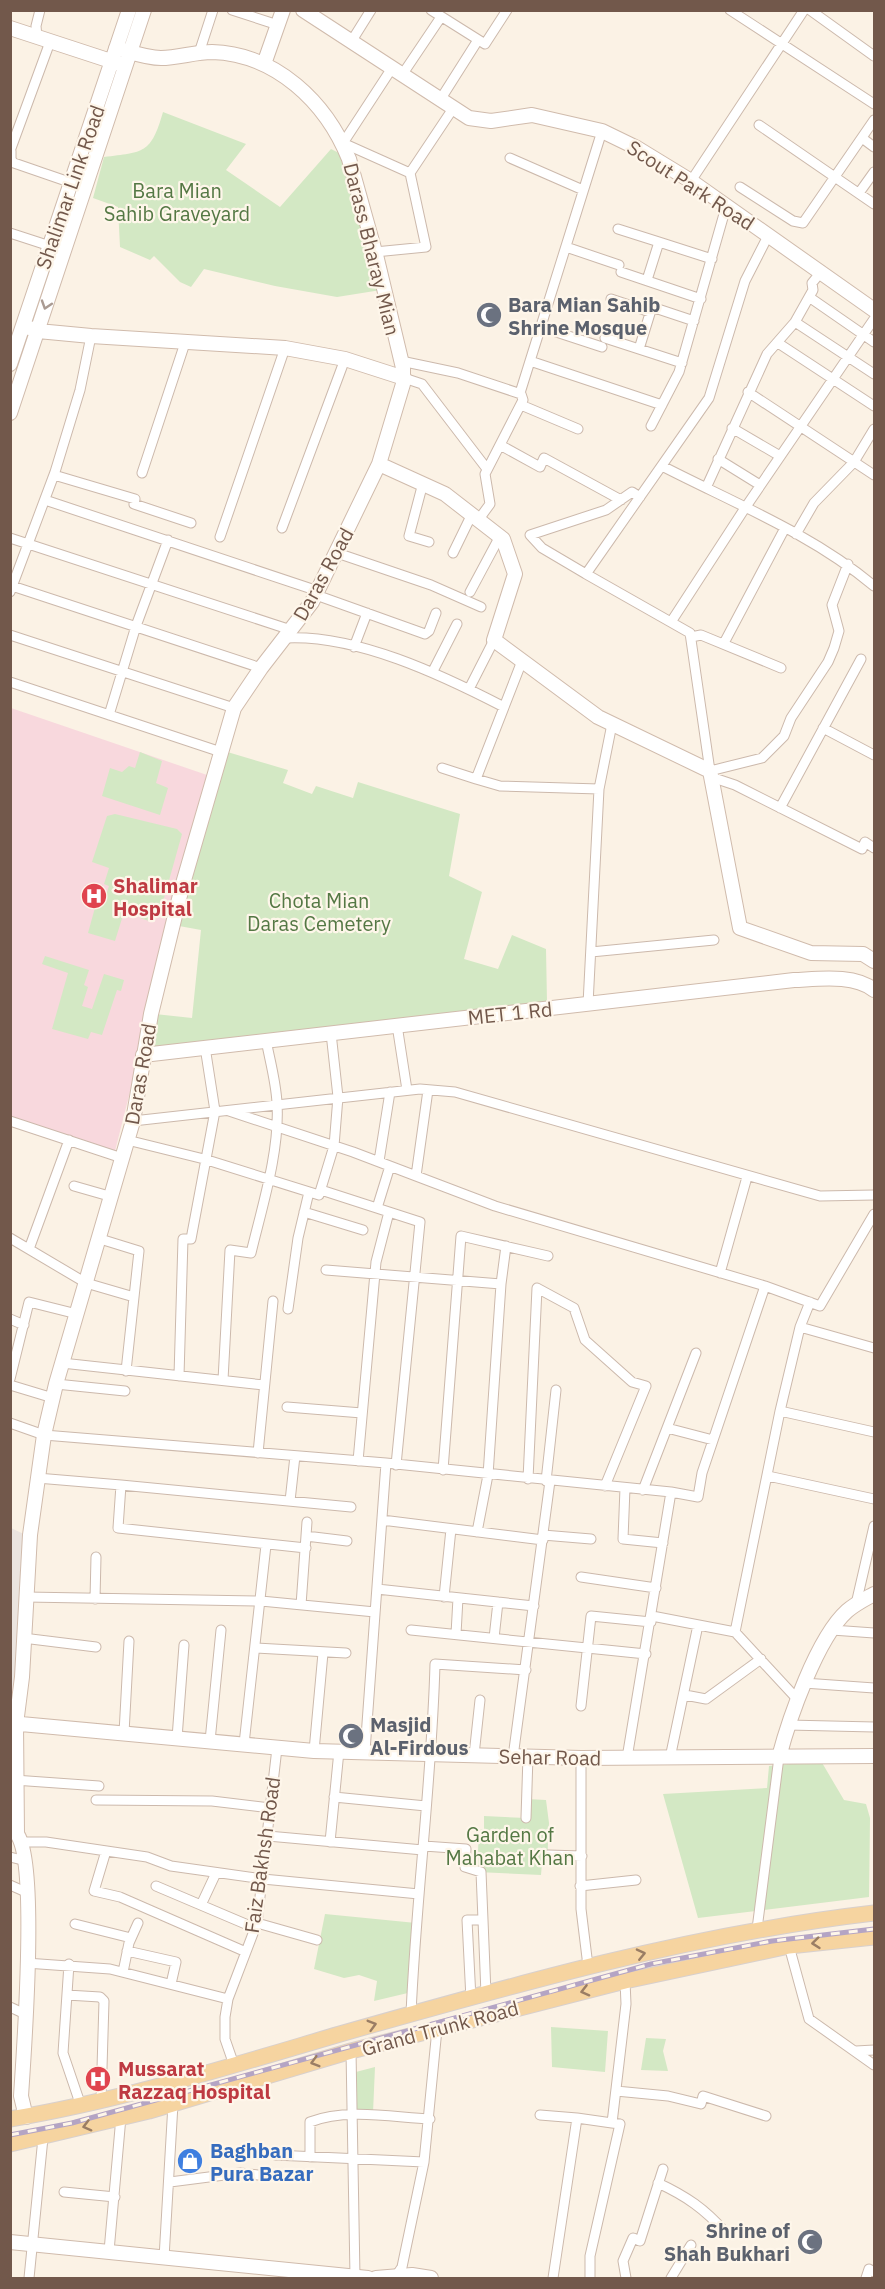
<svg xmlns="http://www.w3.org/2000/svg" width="885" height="2289" font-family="'IBM Plex Sans',sans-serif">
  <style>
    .industrial { fill: #ebe4df }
    .medical { fill: #f8d8dd }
    .green { fill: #d3e8c4 }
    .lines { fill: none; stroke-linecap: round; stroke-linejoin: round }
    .street-casing { stroke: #ccb9ac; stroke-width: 11 }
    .secondary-casing { stroke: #d0bbac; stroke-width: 16 }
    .primary-casing { stroke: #d8d0cd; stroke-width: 17 }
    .street { stroke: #fff; stroke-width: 9 }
    .secondary { stroke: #fff; stroke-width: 14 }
    .primary { stroke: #f6d4a0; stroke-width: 15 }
    .rail-casing { stroke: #b4a4c4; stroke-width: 5 }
    .rail { stroke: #fef6ea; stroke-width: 3; stroke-dasharray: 9; stroke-linecap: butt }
    .oneway { stroke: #aa9b93 }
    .oneway2 { stroke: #9a7d64 }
    .labels { text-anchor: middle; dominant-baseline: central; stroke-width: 4.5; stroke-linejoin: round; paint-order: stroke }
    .street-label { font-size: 20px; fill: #72584b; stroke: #fef6ea }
    .park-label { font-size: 20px; fill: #547844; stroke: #fef6ea }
    .worship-label { font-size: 20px; font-weight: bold; fill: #5b616d; stroke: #fef6ea; text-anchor: start }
    .health-label { font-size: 20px; font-weight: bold; fill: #be3a42; stroke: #fef6ea; text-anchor: start }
    .shop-label { font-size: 20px; font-weight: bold; fill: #366cbe; stroke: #fef6ea; text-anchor: start }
  </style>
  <rect width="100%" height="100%" fill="#fbf2e5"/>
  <path class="industrial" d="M11,1528L28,1536L22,1677L11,1695Z"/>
  <path class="medical" d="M11,708L210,776L115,1151L11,1117Z"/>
  <path class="green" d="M163,112L246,144L226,170L280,207L331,149L339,153L347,166L381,290L337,297L275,286L204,269L191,287L180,282L154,256L150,260L120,247L118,207L93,198L104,157C144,152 151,154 163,112Z
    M224,751L288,770L283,783L312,794L316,786L353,798L358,782L460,814L449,876L482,892L464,959L498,969L512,935L546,949L547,1002L146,1052L155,1014L192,1018L201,930L179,926Z
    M140,752L162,761L156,783L168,788L160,815L102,796L110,768L122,772L129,766L135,768Z
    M115,814L177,829L182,834L161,909L153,907L149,921L140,918L141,911L132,908L130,914L124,912L115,941L88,933L99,893L107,892L109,886L104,884L109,868L92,862L107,816Z
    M45,956L89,970L84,985L88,987L82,1006L92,1009L104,974L124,980L121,991L117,990L102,1035L91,1032L88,1039L52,1029L68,973L42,964Z
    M821,1761L844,1800L866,1804L870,1818L869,1897L698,1918L663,1794L767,1788L769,1766Z
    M527,1799L546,1800L549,1823L547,1863H542L541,1875L477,1872L479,1830L484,1829V1816L526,1818Z
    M325,1914L416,1923L412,1992L374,2001L377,1981L359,1975L344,1978L314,1969Z
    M551,2027L608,2031L605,2072L552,2067Z
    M646,2038L666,2039L663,2051L668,2071L641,2070Z
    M375,2067L373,2113L353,2114L352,2073Z"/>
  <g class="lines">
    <g class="street-casing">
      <path id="street" d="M232,10L278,25
        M431,10L485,44L507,10
        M730,10L874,104
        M810,10L874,56
        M37,37L36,26L40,10
        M351,42L371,10
        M199,53L213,10
        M402,75L441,17
        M440,100L478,40
        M759,125L874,204
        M862,138L874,147
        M10,151L50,42
        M11,151V160L14,163L72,183
        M510,158L583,190
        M410,173L454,107
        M691,181L804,10
        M740,187L793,221L803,223L874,120
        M859,193L874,172
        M618,229L659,242
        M10,233L50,246
        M768,236L745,281L709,398L586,574L690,633L710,771L762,758L784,736L791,718L828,662L834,648L839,631L832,605L848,564
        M566,247L619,265
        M375,252L426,247L410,173L343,143L392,68
        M621,272L701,299
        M647,280L659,242L712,259
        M809,297L874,342
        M611,299L650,312
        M795,322L874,374
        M541,327L602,347
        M605,338L682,363
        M778,343L874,406
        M639,349L652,307L694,321
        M401,361L458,373L521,394L523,400L485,474L490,504L479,519
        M530,361L662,405
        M404,378L422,384L487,469
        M748,392L874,475
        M520,393L602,131
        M521,405L578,429
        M651,426L679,372L726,207
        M732,428L780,456
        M500,445L540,467L544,458L621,500
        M718,459L760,485
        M662,466C734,503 812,534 874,586
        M142,473L185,343
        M54,475L135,499L134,504L191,523
        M423,483L409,536L429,542
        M706,488L767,354L795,322L813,290L812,283L821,272
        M45,500L318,591
        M282,528L345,359
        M796,534L814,503L854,462L874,429
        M220,537L285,348
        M10,538L291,630
        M337,553L431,585L481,607
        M453,553L472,514
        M586,574L542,548L530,535L606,510L632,492L640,497
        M12,586L261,668
        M10,592L55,472L80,390L91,336
        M470,592L500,536
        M316,595L425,634L429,631L436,613
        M671,622L745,508L874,319
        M10,635L234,708
        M691,637L701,635L781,668
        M285,638C356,634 442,675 504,707
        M724,643L785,528
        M354,647L367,613
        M433,671L457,624
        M10,682L221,752
        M469,689L494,640
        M109,715L136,626L168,540
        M823,728L874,755
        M442,768L476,779L522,661
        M711,777L735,785L862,849L865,842L874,848
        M476,779L500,786L599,789
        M780,808L861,659
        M591,952L714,940
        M588,1004L599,789L612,724
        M397,1025L407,1090
        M229,1111L353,1152L495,1206L765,1286L820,1306L874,1214
        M10,1121L122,1158
        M133,1121L420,1089L455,1092L820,1196L874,1195
        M127,1140L204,1159L319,1195L334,1146L338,1097L331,1033
        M379,1161L390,1092
        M416,1176L428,1090
        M74,1186L109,1196
        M321,1190L420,1222L396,1465
        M377,1208L390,1166
        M304,1212L363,1230
        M10,1238L86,1283L134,1297
        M97,1238L139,1251L126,1371
        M29,1249L69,1140
        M326,1270L501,1284L506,1246
        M720,1273L747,1177
        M288,1309L298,1238L309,1192
        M10,1319L24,1325
        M800,1327L874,1348
        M62,1363L264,1385
        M179,1376L183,1239H191L215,1111L205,1047
        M10,1379L29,1302L77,1314
        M223,1380L230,1250L251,1253C262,1207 280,1151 277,1103C276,1082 270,1061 266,1040
        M56,1384L125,1391
        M10,1385L53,1398
        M287,1407L362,1413
        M780,1411L874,1432
        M10,1423L44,1435L386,1463L671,1492L698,1497L702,1473L765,1286
        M667,1428L713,1440
        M258,1453L273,1301
        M358,1461L376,1262L389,1212
        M443,1470L461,1236L548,1256
        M768,1476L874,1499
        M37,1478L121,1485L118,1528L306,1548
        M528,1479L537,1288L574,1308L585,1340L632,1382L646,1386L605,1486
        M546,1481L556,1390
        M121,1485L351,1507
        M625,1488L623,1539L663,1543
        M643,1490L696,1353
        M290,1501L295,1456
        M382,1520L543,1540
        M477,1532L488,1475L501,1284
        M543,1535L591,1539
        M306,1536L347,1541
        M581,1577L656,1588
        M377,1589L534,1606
        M26,1597L261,1601L375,1612
        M444,1597L451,1529
        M95,1599L96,1557
        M856,1604L874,1526
        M301,1605L307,1522
        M652,1616L735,1632L798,1700
        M411,1630L646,1654
        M832,1630L874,1633
        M735,1632L780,1411L800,1327L810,1302
        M456,1634L458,1598
        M23,1638L96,1647
        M494,1638L498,1602
        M256,1648L346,1653
        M804,1683L874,1688
        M685,1695L706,1699L761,1659
        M581,1706L591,1616L651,1622
        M788,1725L874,1727
        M124,1733L129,1641
        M177,1738L184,1645
        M210,1741L221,1630
        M244,1744L266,1545
        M314,1751L323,1653
        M365,1751L386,1463
        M474,1755L480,1700
        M513,1757L550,1481
        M581,1758V1909L588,1966
        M627,1758L671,1492
        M670,1758L698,1625
        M14,1780L99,1786
        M334,1797L426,1806
        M96,1800L212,1801L270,1808
        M526,1818L528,1756
        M268,1836L423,1850
        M23,1842H46L147,1857L171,1866L263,1879L419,1894
        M330,1842L339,1751
        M424,1846L466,1849L465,1867L481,1872L483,1920H467L471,1999
        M106,1851L94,1891L120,1897L246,1952
        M548,1855L582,1856
        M10,1857L26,1861
        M10,1885L28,1893
        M156,1886L255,1928
        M580,1886L636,1880
        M201,1905L216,1873
        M483,1920L486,1994
        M257,1923L317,1940
        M75,1924L131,1938
        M757,1929L779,1757
        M789,1946L809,2019L874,2065
        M127,1951L176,1962L171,1984
        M26,1963L110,1969L228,1999
        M69,1964L63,2053L81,2106
        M123,1972L129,1943L138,1923
        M67,1995L100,1997L104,2001L101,2102
        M10,2007L25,2014
        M411,2014C416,1897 432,1781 435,1664L526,1670
        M351,2051L355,2277
        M856,2051L874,2050
        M234,2065L225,2039V2017L228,1999L257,1923L277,1748
        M616,2091L668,2096L701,2104L703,2096L766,2116
        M540,2115L577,2118
        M275,2155L424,2162
        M310,2157V2122C347,2108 391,2117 430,2119
        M170,2182L240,2173L258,2175
        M658,2183C686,2196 705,2209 725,2232
        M64,2192L115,2197
        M109,2251L121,2117
        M164,2258L173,2104
        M396,2276L402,2267L424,2162L437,2029
        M29,2278L43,2138
        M553,2278L577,2118L612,2123
        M590,2278V2256L620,2124L612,2123L626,2004L625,1981
        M626,2278L623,2261L633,2238L640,2241L663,2169
        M671,2278L691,2245
        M866,2278L869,2269L874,2272"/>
    </g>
    <g class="secondary-casing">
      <path id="secondary" d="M303,10L469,118L491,121L532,115L602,131L637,148L691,181L874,310
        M10,28L120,64
        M116,48C131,52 146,58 161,58C178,58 195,52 212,52C276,54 326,102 349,159L377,259L403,368V384L379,464L445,494L503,539L515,574L494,640L598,717L710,771L740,928L811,953L863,954L874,961
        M264,64L283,10
        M24,326L38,331L91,336L285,348L345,359L404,378
        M10,364L129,10
        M10,413L144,10
        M143,1055L794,980C819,979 854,974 874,990
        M10,1723L314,1751L581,1758L874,1756
        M779,1757C789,1719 817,1638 847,1611C855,1604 865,1599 874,1594
        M26,2117L21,2096C24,2050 38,1863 17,1834L16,1724L22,1677L30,1535L44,1435L56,1384L133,1121L151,1014L182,887L234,708L261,668L312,602L379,464
        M10,2242L368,2278
        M376,2278L412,2275L431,2278"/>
    </g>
    <g class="primary-casing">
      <path id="primary" d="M10,2119C123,2100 231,2066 340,2034C516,1984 692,1934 874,1913
        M10,2144L149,2111L351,2051L625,1981L789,1946L874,1937"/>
    </g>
    <use href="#street" class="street"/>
    <use href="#secondary" class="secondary"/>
    <use href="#primary" class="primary"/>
    <g class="rail-casing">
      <path id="rail" d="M10,2135L72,2123L651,1964L772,1941L874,1929"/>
    </g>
    <use href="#rail" class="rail"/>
  </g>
  <defs><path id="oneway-chevron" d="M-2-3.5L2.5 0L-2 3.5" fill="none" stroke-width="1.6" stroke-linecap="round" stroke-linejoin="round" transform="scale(1.5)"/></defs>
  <use class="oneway" href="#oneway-chevron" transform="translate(46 305) rotate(108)"/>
  <g class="oneway2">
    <use href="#oneway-chevron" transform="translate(816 1943) rotate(174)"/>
    <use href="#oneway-chevron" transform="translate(641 1954) rotate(-13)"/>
    <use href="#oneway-chevron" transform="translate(585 1991) rotate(166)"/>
    <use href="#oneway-chevron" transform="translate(372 2025) rotate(-16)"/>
    <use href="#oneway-chevron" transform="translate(315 2062) rotate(164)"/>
    <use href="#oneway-chevron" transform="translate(87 2126) rotate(165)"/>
  </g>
  <defs>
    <g id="mosque-disc" transform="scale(1.35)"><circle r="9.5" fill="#6b7280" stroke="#fef6ea"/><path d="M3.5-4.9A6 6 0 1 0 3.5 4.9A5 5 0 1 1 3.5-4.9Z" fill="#fff"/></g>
    <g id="hospital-disc" transform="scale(1.35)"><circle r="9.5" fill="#e0444e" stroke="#fef6ea"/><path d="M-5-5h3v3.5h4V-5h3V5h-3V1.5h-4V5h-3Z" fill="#fff"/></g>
    <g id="shop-disc" transform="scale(1.35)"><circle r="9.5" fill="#3f7fe0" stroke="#fef6ea"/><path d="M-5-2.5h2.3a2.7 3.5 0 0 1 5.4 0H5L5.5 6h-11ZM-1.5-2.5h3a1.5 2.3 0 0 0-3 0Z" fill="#fff"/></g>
  </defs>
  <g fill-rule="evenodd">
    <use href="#mosque-disc" x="489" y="315"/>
    <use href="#hospital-disc" x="94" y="896"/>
    <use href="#mosque-disc" x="351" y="1736"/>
    <use href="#hospital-disc" x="98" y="2079"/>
    <use href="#shop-disc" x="190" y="2161"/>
    <use href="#mosque-disc" x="810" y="2242"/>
  </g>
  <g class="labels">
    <g class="street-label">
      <text transform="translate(691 185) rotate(33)">Scout Park Road</text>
      <text transform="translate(70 187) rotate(-71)">Shalimar Link Road</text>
      <text transform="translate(372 249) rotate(76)">Darass Bharay Mian</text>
      <text transform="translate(323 574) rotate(-61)">Daras Road</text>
      <text transform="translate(510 1013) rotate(-6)">MET 1 Rd</text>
      <text transform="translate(140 1074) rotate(-80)">Daras Road</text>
      <text transform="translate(550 1757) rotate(1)">Sehar Road</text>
      <text transform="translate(262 1855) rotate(-82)">Faiz Bakhsh Road</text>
      <text transform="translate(440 2028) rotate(-15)">Grand Trunk Road</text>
    </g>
    <g class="park-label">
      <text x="177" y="190">Bara Mian<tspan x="177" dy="23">Sahib Graveyard</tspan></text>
      <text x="319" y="900">Chota Mian<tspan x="319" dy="23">Daras Cemetery</tspan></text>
      <text x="510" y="1834">Garden of<tspan x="510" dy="23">Mahabat Khan</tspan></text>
    </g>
    <g class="worship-label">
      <text x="508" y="304">Bara Mian Sahib<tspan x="508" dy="23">Shrine Mosque</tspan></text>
      <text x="370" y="1724">Masjid<tspan x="370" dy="23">Al-Firdous</tspan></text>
      <text x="790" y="2230" text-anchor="end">Shrine of<tspan x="790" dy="23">Shah Bukhari</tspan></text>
    </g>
    <g class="health-label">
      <text x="113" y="885">Shalimar<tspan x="113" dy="23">Hospital</tspan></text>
      <text x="118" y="2068">Mussarat<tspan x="118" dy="23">Razzaq Hospital</tspan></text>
    </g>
    <g class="shop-label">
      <text x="210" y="2150">Baghban<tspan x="210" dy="23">Pura Bazar</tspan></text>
    </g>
  </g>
  <rect width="885" height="2289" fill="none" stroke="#72584b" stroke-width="24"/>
</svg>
